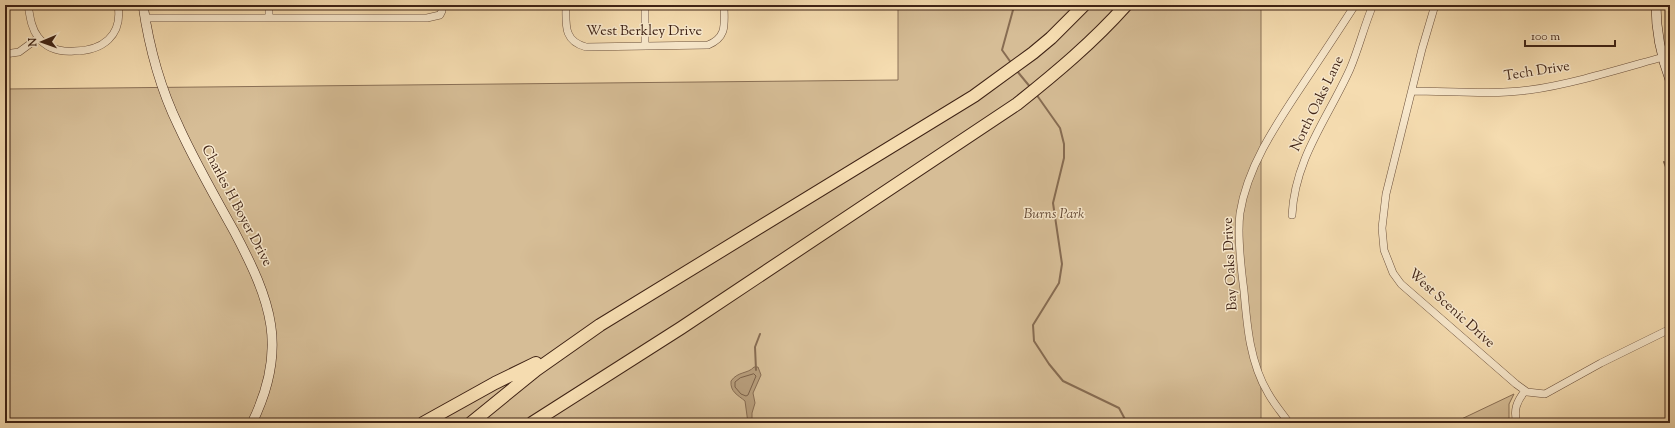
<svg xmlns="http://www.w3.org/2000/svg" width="1675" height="428" font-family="'Sorts Mill Goudy',serif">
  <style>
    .green { fill: #d6bd96; stroke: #8a7056 }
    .water { fill: #b79d7b; stroke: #876c52 }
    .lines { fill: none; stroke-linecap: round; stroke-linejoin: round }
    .shore { stroke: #7b6048; stroke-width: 1 }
    .stream { stroke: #876c52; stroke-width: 2 }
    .street-casing { stroke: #6c513c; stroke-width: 8 }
    .secondary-casing { stroke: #3f2315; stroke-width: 10 }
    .highway-casing { stroke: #3f2315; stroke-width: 14 }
    .street { stroke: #f8e8cc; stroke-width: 7 }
    .secondary { stroke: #f8e8cc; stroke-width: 9 }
    .highway { stroke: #f5dcb0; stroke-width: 12 }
    .labels { text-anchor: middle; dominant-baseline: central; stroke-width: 3; stroke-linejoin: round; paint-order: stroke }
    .street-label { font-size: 14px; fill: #3f2315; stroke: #f8e8cc }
    .park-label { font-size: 14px; font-style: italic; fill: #654a35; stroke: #f8e8cc }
  </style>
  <rect width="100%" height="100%" fill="#f5dcb0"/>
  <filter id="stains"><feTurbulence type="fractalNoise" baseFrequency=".005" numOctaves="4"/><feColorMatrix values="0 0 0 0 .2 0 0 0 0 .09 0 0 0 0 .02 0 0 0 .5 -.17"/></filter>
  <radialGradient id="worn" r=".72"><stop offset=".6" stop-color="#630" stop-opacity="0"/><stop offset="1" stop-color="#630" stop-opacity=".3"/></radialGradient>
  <path class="green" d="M898,5H1261V423H5V89L898,80Z
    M1514,394L1509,404V423H1453Z"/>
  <path class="water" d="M754,367H758L761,375L753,393L755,403L752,413V423H748L745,401C738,395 730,392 731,381C738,371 748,374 754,367Z"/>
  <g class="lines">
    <path class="shore" d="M754,374L756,376L748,395L746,396L741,394L735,387V382L740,378Z"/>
    <path class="stream" d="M1012,64L1002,50L1013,10L1016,5
      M1017,71L1031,88
      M1036,94L1060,128L1064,144V158L1053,203L1062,264L1059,283L1033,325L1034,341L1049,364L1063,381L1119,408L1127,423
      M1664,162L1666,167
      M756,370L755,347L760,334"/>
    <g class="street-casing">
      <path id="street" d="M28,5C30,16 31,28 38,37C47,49 61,52 74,51C102,51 123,36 118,5
        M269,5V17
        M566,5C566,24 563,41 586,47L708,45C728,37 724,23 724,5
        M645,5V46
        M1435,5L1422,49L1386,194L1382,228L1384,250L1393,273L1401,284L1516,384L1527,392L1545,394L1601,363L1670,329
        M145,18H427L440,15L442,11V5
        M5,54L19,52L38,38
        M1412,91C1450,91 1491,95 1529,90C1572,84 1620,69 1663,57
        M1292,215C1295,158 1328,118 1350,69C1359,48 1364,26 1373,5
        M1289,423C1282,413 1274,404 1268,393C1250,363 1247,326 1244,291C1241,268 1237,235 1240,213C1248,163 1280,119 1307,78C1323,54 1339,30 1355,5
        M1517,423C1513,410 1517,401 1525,391"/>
    </g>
    <g class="secondary-casing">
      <path id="secondary" d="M143,5C149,47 160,88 179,127C195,162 215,197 234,231C271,301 289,348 252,423
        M1656,5C1656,31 1661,56 1670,80"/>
    </g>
    <g class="highway-casing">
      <path id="highway" d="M423,423L495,383L536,363
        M471,423L536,370L600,325L974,96L1033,53L1051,38L1084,5
        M532,423L681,328L1017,104C1056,73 1093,42 1126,5"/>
    </g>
    <use href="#street" class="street"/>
    <use href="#secondary" class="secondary"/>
    <use href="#highway" class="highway"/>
  </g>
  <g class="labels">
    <g class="street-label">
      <text x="644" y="32">West Berkley Drive</text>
      <text transform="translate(1537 72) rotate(-9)">Tech Drive</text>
      <text transform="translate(1318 104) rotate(-64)">North Oaks Lane</text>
      <text transform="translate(236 206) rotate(62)">Charles H Boyer Drive</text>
      <text transform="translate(1231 264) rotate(-93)">Bay Oaks Drive</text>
      <text transform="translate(1451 309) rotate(42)">West Scenic Drive</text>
    </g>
    <g class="park-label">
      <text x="1054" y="215">Burns Park</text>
    </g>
  </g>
  <rect width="1675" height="428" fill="none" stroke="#f5dcb0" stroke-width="20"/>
  <rect x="6" y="6" width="1663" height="416" fill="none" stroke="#3f2315" stroke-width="2"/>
  <rect x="10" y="10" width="1655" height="408" fill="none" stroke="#3f2315"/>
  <g transform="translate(42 42) rotate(268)" stroke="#f8e8cc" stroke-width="3" paint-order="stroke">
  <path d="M0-3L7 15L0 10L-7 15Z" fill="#3f2315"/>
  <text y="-6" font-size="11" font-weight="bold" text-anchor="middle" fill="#3f2315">N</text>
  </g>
  <path d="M1525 40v6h90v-6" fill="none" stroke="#3f2315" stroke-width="2"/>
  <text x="1531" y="40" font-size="12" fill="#3f2315" stroke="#f8e8cc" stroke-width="3" paint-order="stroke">100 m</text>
  <rect width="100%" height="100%" filter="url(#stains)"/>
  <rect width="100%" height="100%" fill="url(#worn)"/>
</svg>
